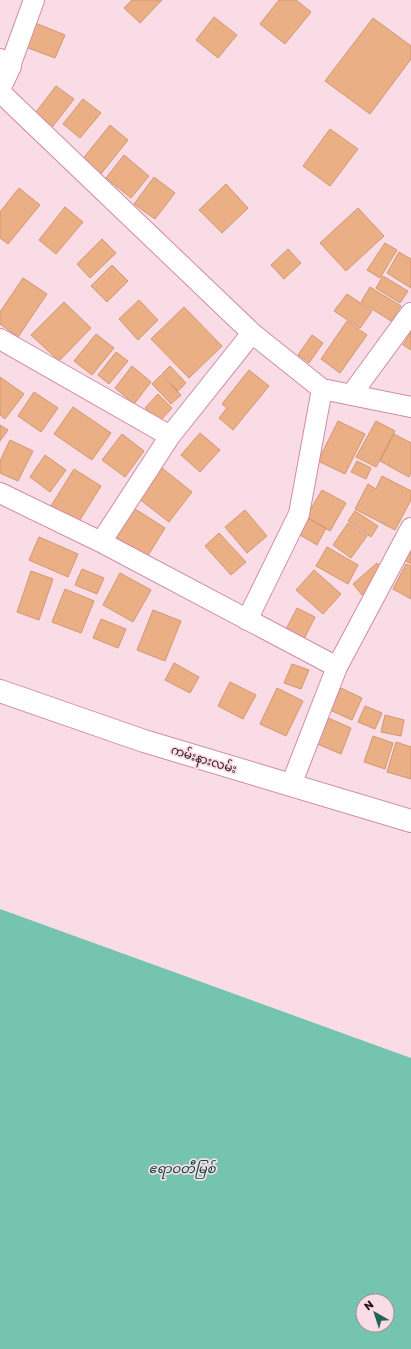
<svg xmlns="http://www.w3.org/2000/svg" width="411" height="1349" font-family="'Golos Text','Noto Sans Myanmar',sans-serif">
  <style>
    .water { fill: #75c4b0; fill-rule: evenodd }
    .building { fill: #ebaf85; stroke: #d2976e }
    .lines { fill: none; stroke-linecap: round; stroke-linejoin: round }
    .street-casing { stroke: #d18ca6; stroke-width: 22 }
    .secondary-casing { stroke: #d18ca6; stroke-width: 24 }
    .street { stroke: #fff; stroke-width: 20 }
    .secondary { stroke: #fff; stroke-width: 22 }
    .labels { text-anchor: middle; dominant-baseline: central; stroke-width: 3.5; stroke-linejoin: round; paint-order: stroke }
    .street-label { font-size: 12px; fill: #2f141f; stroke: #fadce6 }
    .water-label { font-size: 13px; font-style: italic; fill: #034c3e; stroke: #fadce6 }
  </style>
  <rect width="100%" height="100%" fill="#fadce6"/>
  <path class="water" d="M0,909L411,1058V1349H0ZM363,1301H387V1325H363Z"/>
  <path class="building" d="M132,0H162L140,23L124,8Z
    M279,0H296L311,12L285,44L260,24Z
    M214,17L237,35L218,58L196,40Z
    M373,18L411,46V59L370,114L325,81Z
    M33,22L65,35L55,58L23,46Z
    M56,86L74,99L50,130L33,116Z
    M83,99L101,113L80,138L63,124Z
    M110,125L128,140L96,180L77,166Z
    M330,129L358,149L330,186L303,166Z
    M124,155L149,176L131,198L106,178Z
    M154,177L175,193L155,219L134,204Z
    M226,184L248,208L222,233L199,210Z
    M19,188L40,205L8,244L0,238V212Z
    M65,207L83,222L56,254L39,240Z
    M358,208L384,236L346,271L320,243Z
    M102,239L116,253L90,278L77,264Z
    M385,243L397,250L380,278L367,270Z
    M288,249L301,263L284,279L271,265Z
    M399,252L411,259V288L387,273Z
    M112,265L128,281L107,302L91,286Z
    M383,276L408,291L400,303L376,288Z
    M23,278L47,294L18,337L0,324V312Z
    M370,287L401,306L391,321L361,302Z
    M347,294L372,311L360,328L334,311Z
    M139,300L158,320L138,340L119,319Z
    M64,302L91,328L59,361L31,335Z
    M184,307L222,346L189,378L151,339Z
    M347,321L367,335L340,373L321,359Z
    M411,332V350L403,345Z
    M96,334L114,348L92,375L74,361Z
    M312,335L323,343L309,363L298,355Z
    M116,352L128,361L109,384L98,375Z
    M132,366L151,382L134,404L115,388Z
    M170,366L186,383L178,391L162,374Z
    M249,370L269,386L233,430L219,418L227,408L222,404Z
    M161,375L181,395L171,404L152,384Z
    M0,377L24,394L5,419L0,415Z
    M34,392L58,408L41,432L18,416Z
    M158,394L172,408L160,421L145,408Z
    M73,407L111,433L92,460L54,434Z
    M338,421L365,434L345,474L318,461Z
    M376,421L395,431L376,467L356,457Z
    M0,425L8,430L0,441Z
    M200,433L220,450L200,472L181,455Z
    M122,434L144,451L125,477L102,460Z
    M394,434L411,443V473L409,477L380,461Z
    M10,440L33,451L18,481L0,473V461Z
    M45,455L66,470L50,492L30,477Z
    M357,461L371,468L366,479L351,472Z
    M162,468L192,492L169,522L138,498Z
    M74,469L101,486L78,523L51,506Z
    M382,476L411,491V500L395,530L355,509L368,484L376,489Z
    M322,490L346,503L330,531L306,517Z
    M132,507L165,528L147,557L114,536Z
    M245,510L267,536L247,553L225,527Z
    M355,511L378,526L371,537L348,521Z
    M304,516L326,528L317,545L295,532Z
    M348,523L367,536L351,558L333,545Z
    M411,531V564L397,556Z
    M219,533L246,562L231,575L205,546Z
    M39,537L78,554L68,577L29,560Z
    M327,547L358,565L348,584L316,566Z
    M377,563L387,574L362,595L353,584Z
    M406,564L411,566V599L393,589Z
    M82,569L104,578L97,594L75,585Z
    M314,570L341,594L323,614L296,590Z
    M31,571L53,579L39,620L17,612Z
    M120,573L151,590L133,622L103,605Z
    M65,589L94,601L81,633L52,622Z
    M297,608L315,617L302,643L284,633Z
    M153,610L181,621L165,661L137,650Z
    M101,619L126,629L118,648L93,638Z
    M174,663L199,677L190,693L165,680Z
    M292,664L309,670L301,689L284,683Z
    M230,682L256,695L243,719L218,706Z
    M277,688L303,701L286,736L260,724Z
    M341,688L362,698L352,720L330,710Z
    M365,706L382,713L375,729L358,722Z
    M385,715L404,720L401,736L381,732Z
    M326,717L351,728L341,754L315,743Z
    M373,736L393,743L385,769L364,762Z
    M396,742L411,747V779L387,772Z"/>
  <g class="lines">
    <g class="street-casing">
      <path id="street" d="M0,59L10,66L34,0
        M0,92L252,333L322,389L411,407
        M0,339L170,436
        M351,395L411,313
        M0,493L101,542L337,667
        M101,542L170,436L252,333
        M247,620L299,514L322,389
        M291,785L337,667L411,528"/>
    </g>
    <g class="secondary-casing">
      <path id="secondary" d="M0,87L10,66
        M0,691L144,741L411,821"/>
    </g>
    <use href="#street" class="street"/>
    <use href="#secondary" class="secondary"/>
  </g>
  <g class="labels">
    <g class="street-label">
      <text transform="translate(204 759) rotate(17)">ကမ်းနားလမ်း</text>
    </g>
    <g class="water-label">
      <text x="182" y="1168">ဧရာဝတီမြစ်</text>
    </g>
  </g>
  <g transform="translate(375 1313) rotate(321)"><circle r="19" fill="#fadce6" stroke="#a98c96"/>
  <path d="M0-3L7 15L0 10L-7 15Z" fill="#216556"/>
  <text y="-6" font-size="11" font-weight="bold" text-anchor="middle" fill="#2f141f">N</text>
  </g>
</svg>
